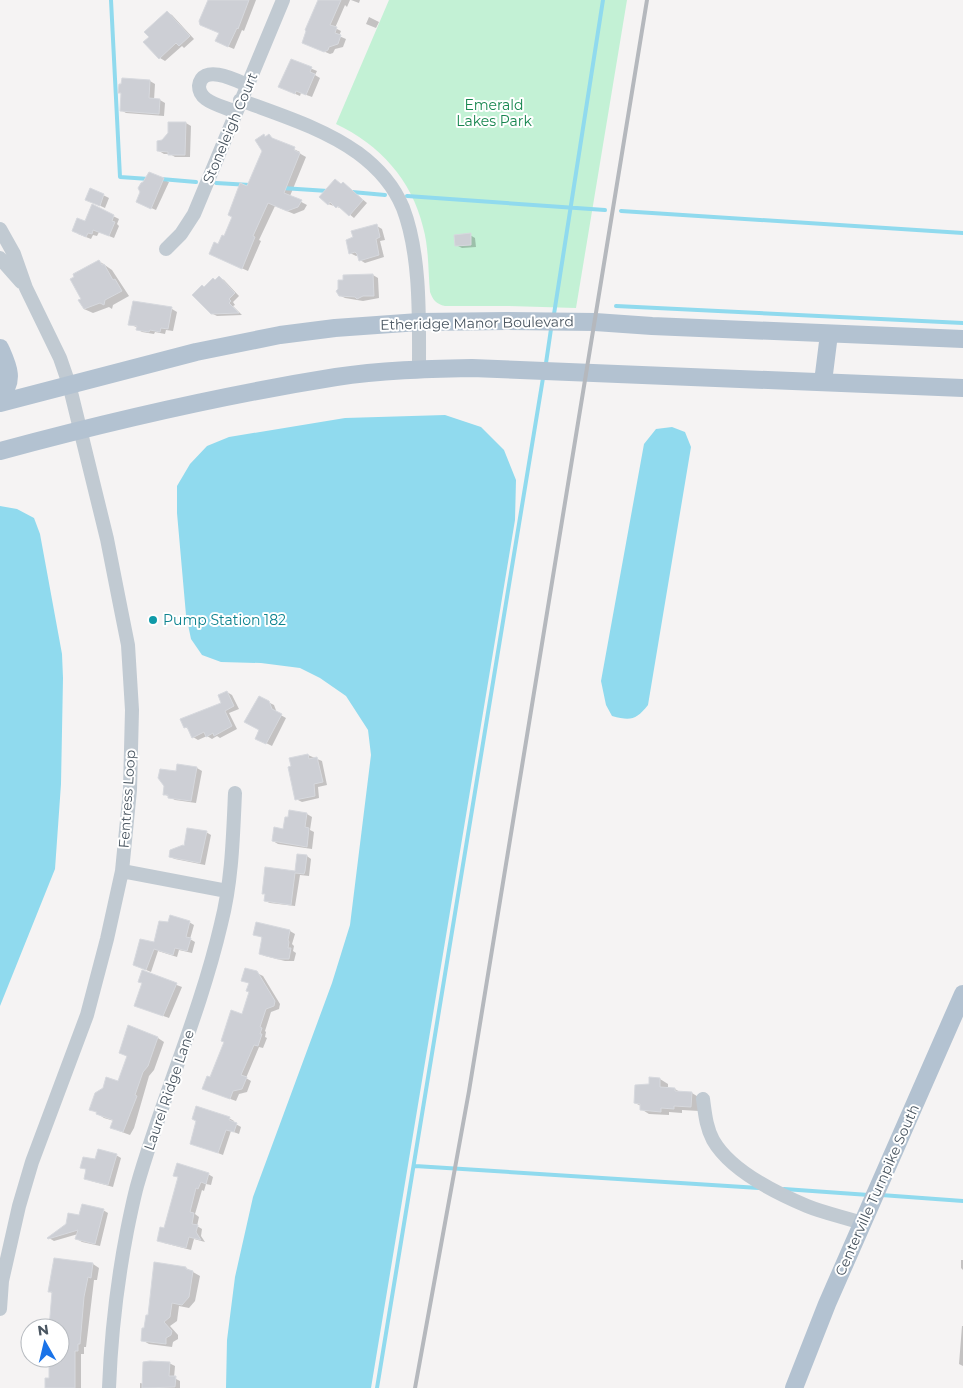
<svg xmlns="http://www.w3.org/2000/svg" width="963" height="1388" font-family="Montserrat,sans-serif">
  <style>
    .green { fill: #c3f1d5 }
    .water { fill: #90daee }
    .shadow { fill: #0003 }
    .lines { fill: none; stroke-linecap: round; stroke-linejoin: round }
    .stream { stroke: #90daee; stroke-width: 4 }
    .building { fill: #cdcfd5; stroke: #d7d9de }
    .minor { stroke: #c1cad2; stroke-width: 14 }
    .major { stroke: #b3c2d1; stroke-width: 18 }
    .rail { stroke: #b5b8bd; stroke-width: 4 }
    .culture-dot { fill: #0f9aa8; stroke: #fff; stroke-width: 2 }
    .labels { text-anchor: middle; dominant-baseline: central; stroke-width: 4; stroke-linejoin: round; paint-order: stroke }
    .park-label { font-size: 14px; fill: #17864f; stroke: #fff }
    .street-label { font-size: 14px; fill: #4a5661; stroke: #fff }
    .culture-label { font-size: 14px; fill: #0d838f; stroke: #fff; text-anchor: start }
  </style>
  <rect width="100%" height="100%" fill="#f5f3f3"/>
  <path class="green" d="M389,0H627L576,308L509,306H445C436,304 433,300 430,292C428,271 429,248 423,227C412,180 379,144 336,124Z"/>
  <path class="water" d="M445,415L481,427L504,450L516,480L515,520L371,1388H226L227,1340L235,1277L253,1197L332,983L350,925L371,755L368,730L346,696L320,678L300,668L261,663L221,662L202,655L191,639L186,615L177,513V486L190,464L207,446L229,437L345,418Z
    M672,427L685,432L691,447L648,705C636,720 631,721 612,716L606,705L601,681L644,444L656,429Z
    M0,506L17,509L34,518L40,534L62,654L63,678L61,784L55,869L0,1006Z"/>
  <path class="shadow" d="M209,0H256L244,31L242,30L234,49L222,44L220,33Z
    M319,0H350L347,7L345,5L335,28L341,31L339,36L346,39L343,47L335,49L333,53L330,54L309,45Z
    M351,0H360L359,3Z
    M167,12L172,15L194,39L184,48L182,46L165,61L160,58L145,42L150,37Z
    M369,17L379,22L376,28L366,24Z
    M291,60L317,71L315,75L320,78L312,97L301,93L300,96L284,89Z
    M150,81L155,84L154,100H160L165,103L164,116L126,113L121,110L122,94L120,93Z
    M186,123L191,126L190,157H175L170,154H164L159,151L162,142Z
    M264,135L267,137L269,136L277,141L300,152L299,153L306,157L290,196L307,205L304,210L294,214L275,206L259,240L261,241L248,271L217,257L219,245L224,237L248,187L263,151Z
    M149,173L169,182L156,210L142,204L144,183Z
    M342,185L348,187L367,203L354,218L343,209L328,204Z
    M91,189L109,198L105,208L92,202Z
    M93,206L119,219L117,224L119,226L114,238L99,232L97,236L93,235L91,239L78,234L86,223Z
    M377,226L382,229L385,240L380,241L384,257L365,263L360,260L359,255L356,256L350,253Z
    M470,235L475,238L476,247L462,248L456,245Z
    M99,261L112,270L129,296L113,305L112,309L109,307L93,313L84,309L82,299Z
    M373,275L378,278L379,298L363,301L345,298L339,295Z
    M219,277L224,280L239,296L233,302L235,305L233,306L242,315L217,316L211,313L205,288Z
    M134,302L172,309L177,312L173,331L166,330L165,334L155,332L154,334L142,332L137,329L138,328L130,324Z
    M227,692L232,695L239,709L229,713L237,729L220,738L217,736L212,739L207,736L198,740L193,737L190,730L185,727L223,704Z
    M268,702L274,705L277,713L286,718L272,746L256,738Z
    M308,755L322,761L327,785L318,787L319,798L302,802L296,799L291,759Z
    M197,768L202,771L196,803L175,800L164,794L177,772Z
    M307,814L312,817L310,830L314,832L312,849L278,844L273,841L284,830Z
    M206,832L211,835L205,865L175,859L170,857Z
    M307,856L311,859L309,876L300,875L295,906L270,903L265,901L266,868L296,872Z
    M189,922L194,925L190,939L195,942L192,953L179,950L177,957L158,951L151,972L139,967L155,944Z
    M290,931L295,934L292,944L294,946L293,951L296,953L294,961H285L265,956L260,954L263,938L254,934Z
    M142,972L182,987L169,1018L141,1008L143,983Z
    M257,973L263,976L280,1004L279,1009L271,1012L265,1031L266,1032L265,1037L267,1038L263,1048L259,1047L246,1078L251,1081L247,1092L239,1094L236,1101L209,1091L211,1079L243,1016L250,992V984L242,980Z
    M158,1038L164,1042L154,1070L149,1076L134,1128L130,1135L119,1131L112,1127L114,1121L104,1118L91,1109L119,1083L128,1057L121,1053Z
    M660,1079L668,1084V1089H675L680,1092L692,1093L700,1098L699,1111L682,1110V1113L669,1112V1115L649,1114L641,1109V1106L635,1103L650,1085Z
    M229,1118L234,1121V1123L241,1127L239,1134L231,1131L223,1155L192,1143L197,1121Z
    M116,1155L121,1158L113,1187L91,1181L85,1178L87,1170L81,1167L96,1160Z
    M208,1174L213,1177L211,1185L206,1184L204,1191L202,1190L195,1214L199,1217L197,1226L202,1229L201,1236L205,1242L194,1239L191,1250L164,1243L159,1240L165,1230L179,1178Z
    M103,1210L108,1213L100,1246L82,1242L77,1239L78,1234L54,1241L49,1238L80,1217Z
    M961,1260H963V1270L961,1268Z
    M93,1264L99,1268L97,1280H94L86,1347H84V1354H81V1388H47L56,1358H60V1328H51L53,1294L49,1291Z
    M186,1268L200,1276L195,1301L189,1308L179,1306L177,1321L170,1326L178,1335V1339L173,1342L172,1347L149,1344L142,1340L149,1316Z
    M962,1326H963V1366L959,1364Z
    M169,1363L175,1366L174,1378L180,1381V1388H140V1383L144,1384Z"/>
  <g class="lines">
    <path class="stream" d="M111,0L120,177L149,179
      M161,179L196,182
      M216,183L250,185
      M282,188L328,191
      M352,192L385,195
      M407,196L605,210
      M621,211L963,233
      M616,306L963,323
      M554,314L603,0
      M546,363L551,329
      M415,1166L759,1188
      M784,1189L869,1195
      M881,1195L963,1201
      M377,1388L543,378"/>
  </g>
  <path class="building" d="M208,0H249L238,29L237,28L228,47L215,41L219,33L200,25L199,21Z
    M318,0H341L330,25L337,27L335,33L341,35L338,44L329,47L328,50L324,52L302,43L306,31L305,30Z
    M167,11L190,36L179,46L176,43L159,59L143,42L149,37L144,32Z
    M291,59L312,67L310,72L315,74L306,95L296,91L295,94L278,87Z
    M122,78L150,80L149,98L160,99L159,114L120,111L121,93H118L119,84H121Z
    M168,122H186L185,155H168V152L157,151V141L162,140L168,133Z
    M264,134L265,137L269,134L272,138L295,147L294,150L300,153L284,193L302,200L298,207L287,211L268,203L253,236L255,237L242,269L209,254L214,242L218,244L222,235L224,236L232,217L228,215L240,183L247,186L262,151L255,140Z
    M149,172L164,178L151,209L136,202L140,192L138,188L141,183L143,182Z
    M335,179L341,184L343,182L363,200L349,216L338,206L336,208L330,202L328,205L319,197Z
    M90,188L104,194L100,206L85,200Z
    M92,204L114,215L112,221L115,222L109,236L93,230L92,234L88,233L86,237L72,231L77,218L85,221Z
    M377,224L380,237L376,239L379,255L359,261L357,254L355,252L349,254L346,240L353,237L351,231Z
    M471,233V245L455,246L454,235Z
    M99,260L102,265L104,264L113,280L115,279L122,291L105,300L104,305L100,303L84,309L78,300L81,299L70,279L74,277L73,274Z
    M373,274L374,296H363L357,299L355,297L339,296L336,291L338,289V280H343V275Z
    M219,276L235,293L229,299L231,301L229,303L239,313L211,314L192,295L202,285L204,287L213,278L215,280Z
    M133,301L172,307L168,329L161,328L160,332L150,330L149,332L136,330L137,326L128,325Z
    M227,691L234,706L225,711L232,726L214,736L213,733L206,737L204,732L192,738L187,727L184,728L180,719L221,703L218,695Z
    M259,696L269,701L272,709L282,714L266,744L255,739L259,730L244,722Z
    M308,754L309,759L317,757L323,782L314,784L315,796L295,800L288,767L291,766L289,758Z
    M177,764L197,767L191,801L168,798V795H163L164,786L158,778L160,769L176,771Z
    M289,810L307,813L305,827L309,828L307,847L272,841L274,827L283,829L285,817H288Z
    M187,828L207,831L200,863L169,857L170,850L183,845L184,846Z
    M297,854L307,855L305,871L304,874L295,873L291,905L264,901L265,894H262L265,867L295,871Z
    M170,915L190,921L186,937L191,938L187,951L175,948L173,955L154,949L146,970L133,965L140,939L154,942L159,921L168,922Z
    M256,922L290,930L288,940L289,942L288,948H291L289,959H278L259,954L262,937L253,935Z
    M245,968L257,971L275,1001L274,1006L266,1009L260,1027L262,1028L260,1034H262L258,1046L254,1045L241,1075L247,1077L242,1089L233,1091L230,1099L202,1089L207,1076L210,1077L224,1042L221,1041L231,1010L242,1014L249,992L246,991L249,983L241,981Z
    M142,970L177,983L163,1016L134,1006L142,983L138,982Z
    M128,1025L158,1037L148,1066L143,1072L135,1095L137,1096L123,1132L110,1128L113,1120L96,1114L97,1112L89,1110L95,1093L103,1088L106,1077L118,1081L127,1056L119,1053Z
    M649,1077L660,1078V1087L675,1088V1091L692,1092L691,1107L674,1106V1109L661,1108V1112L640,1110V1104L634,1103L635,1085L649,1084Z
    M196,1106L230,1117L229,1120L237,1123L234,1132L226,1130L218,1153L190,1144L196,1121L192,1119Z
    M98,1149L117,1154L108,1185L84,1179L86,1169L80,1168L83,1157L95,1159Z
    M177,1163L209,1173L206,1184L201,1182L198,1189L196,1188L190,1212L194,1213L192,1224L198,1225L196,1232L201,1240L189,1237L186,1248L157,1241L160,1227L164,1228L178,1177L173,1176Z
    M82,1204L104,1209L95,1244L75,1239L78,1230L48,1239L47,1238L66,1224L68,1213L79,1215Z
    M54,1258L93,1263L91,1278L88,1277L84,1297L80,1344H78V1351H75V1388H45V1378H49V1366L52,1365V1359L60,1358V1328H49L52,1292H48Z
    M154,1262L186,1267V1269L193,1271L189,1297L182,1305L172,1303L170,1317L164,1322L172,1331L171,1335L166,1338V1344L141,1341L142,1328H144L146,1315H148Z
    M150,1361L170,1362L169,1376H176L175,1387L142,1388L143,1362Z"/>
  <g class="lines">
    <path class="minor" d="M240,100C280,115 323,128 358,153C377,167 394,186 403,208C421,255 419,319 419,369
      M236,112C227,108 214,105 206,99C202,96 199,91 199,86C202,63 236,80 247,85
      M0,229L14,254L26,288L60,358L69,384L107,539L121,610L128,645L132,710L130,790L122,871L107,939L87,1015L32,1162L19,1206L2,1281L0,1309
      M166,249L181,234L194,214L283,0
      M0,258L21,282
      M122,871L227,891
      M703,1099C705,1113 706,1127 713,1140C730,1170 776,1193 807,1206C824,1213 844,1217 862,1223
      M109,1388C111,1335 117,1283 127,1231C130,1216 133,1201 137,1186C162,1098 200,1014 221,924C232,881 233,837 235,793"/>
    <path class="major" d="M0,348C7,364 16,381 0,395
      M823,382L829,334
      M0,403L196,352L280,335L335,328L419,322L507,321L595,322L652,326L963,339
      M0,451C111,421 223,395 336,377C381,370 427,369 472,368L963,388
      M794,1388L827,1304L963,994"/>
    <path class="rail" d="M415,1388L469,1091L647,0"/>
  </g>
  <circle class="culture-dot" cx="153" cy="620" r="5"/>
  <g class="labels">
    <g class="park-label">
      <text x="494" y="105">Emerald<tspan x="494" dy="16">Lakes Park</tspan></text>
    </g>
    <g class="street-label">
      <text transform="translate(230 128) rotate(-67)">Stoneleigh Court</text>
      <text transform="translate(477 323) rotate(-1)">Etheridge Manor Boulevard</text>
      <text transform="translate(127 799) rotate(-86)">Fentress Loop</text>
      <text transform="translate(169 1090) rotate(-71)">Laurel Ridge Lane</text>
      <text transform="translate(877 1190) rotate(-66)">Centerville Turnpike South</text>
    </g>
    <g class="culture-label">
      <text x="163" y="620">Pump Station 182</text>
    </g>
  </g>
  <g transform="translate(45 1343) rotate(352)"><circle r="24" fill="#ffffff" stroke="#b7bbc0"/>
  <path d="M0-4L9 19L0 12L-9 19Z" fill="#1a73e8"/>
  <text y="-8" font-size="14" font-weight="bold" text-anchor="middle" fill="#4a5661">N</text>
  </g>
</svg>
